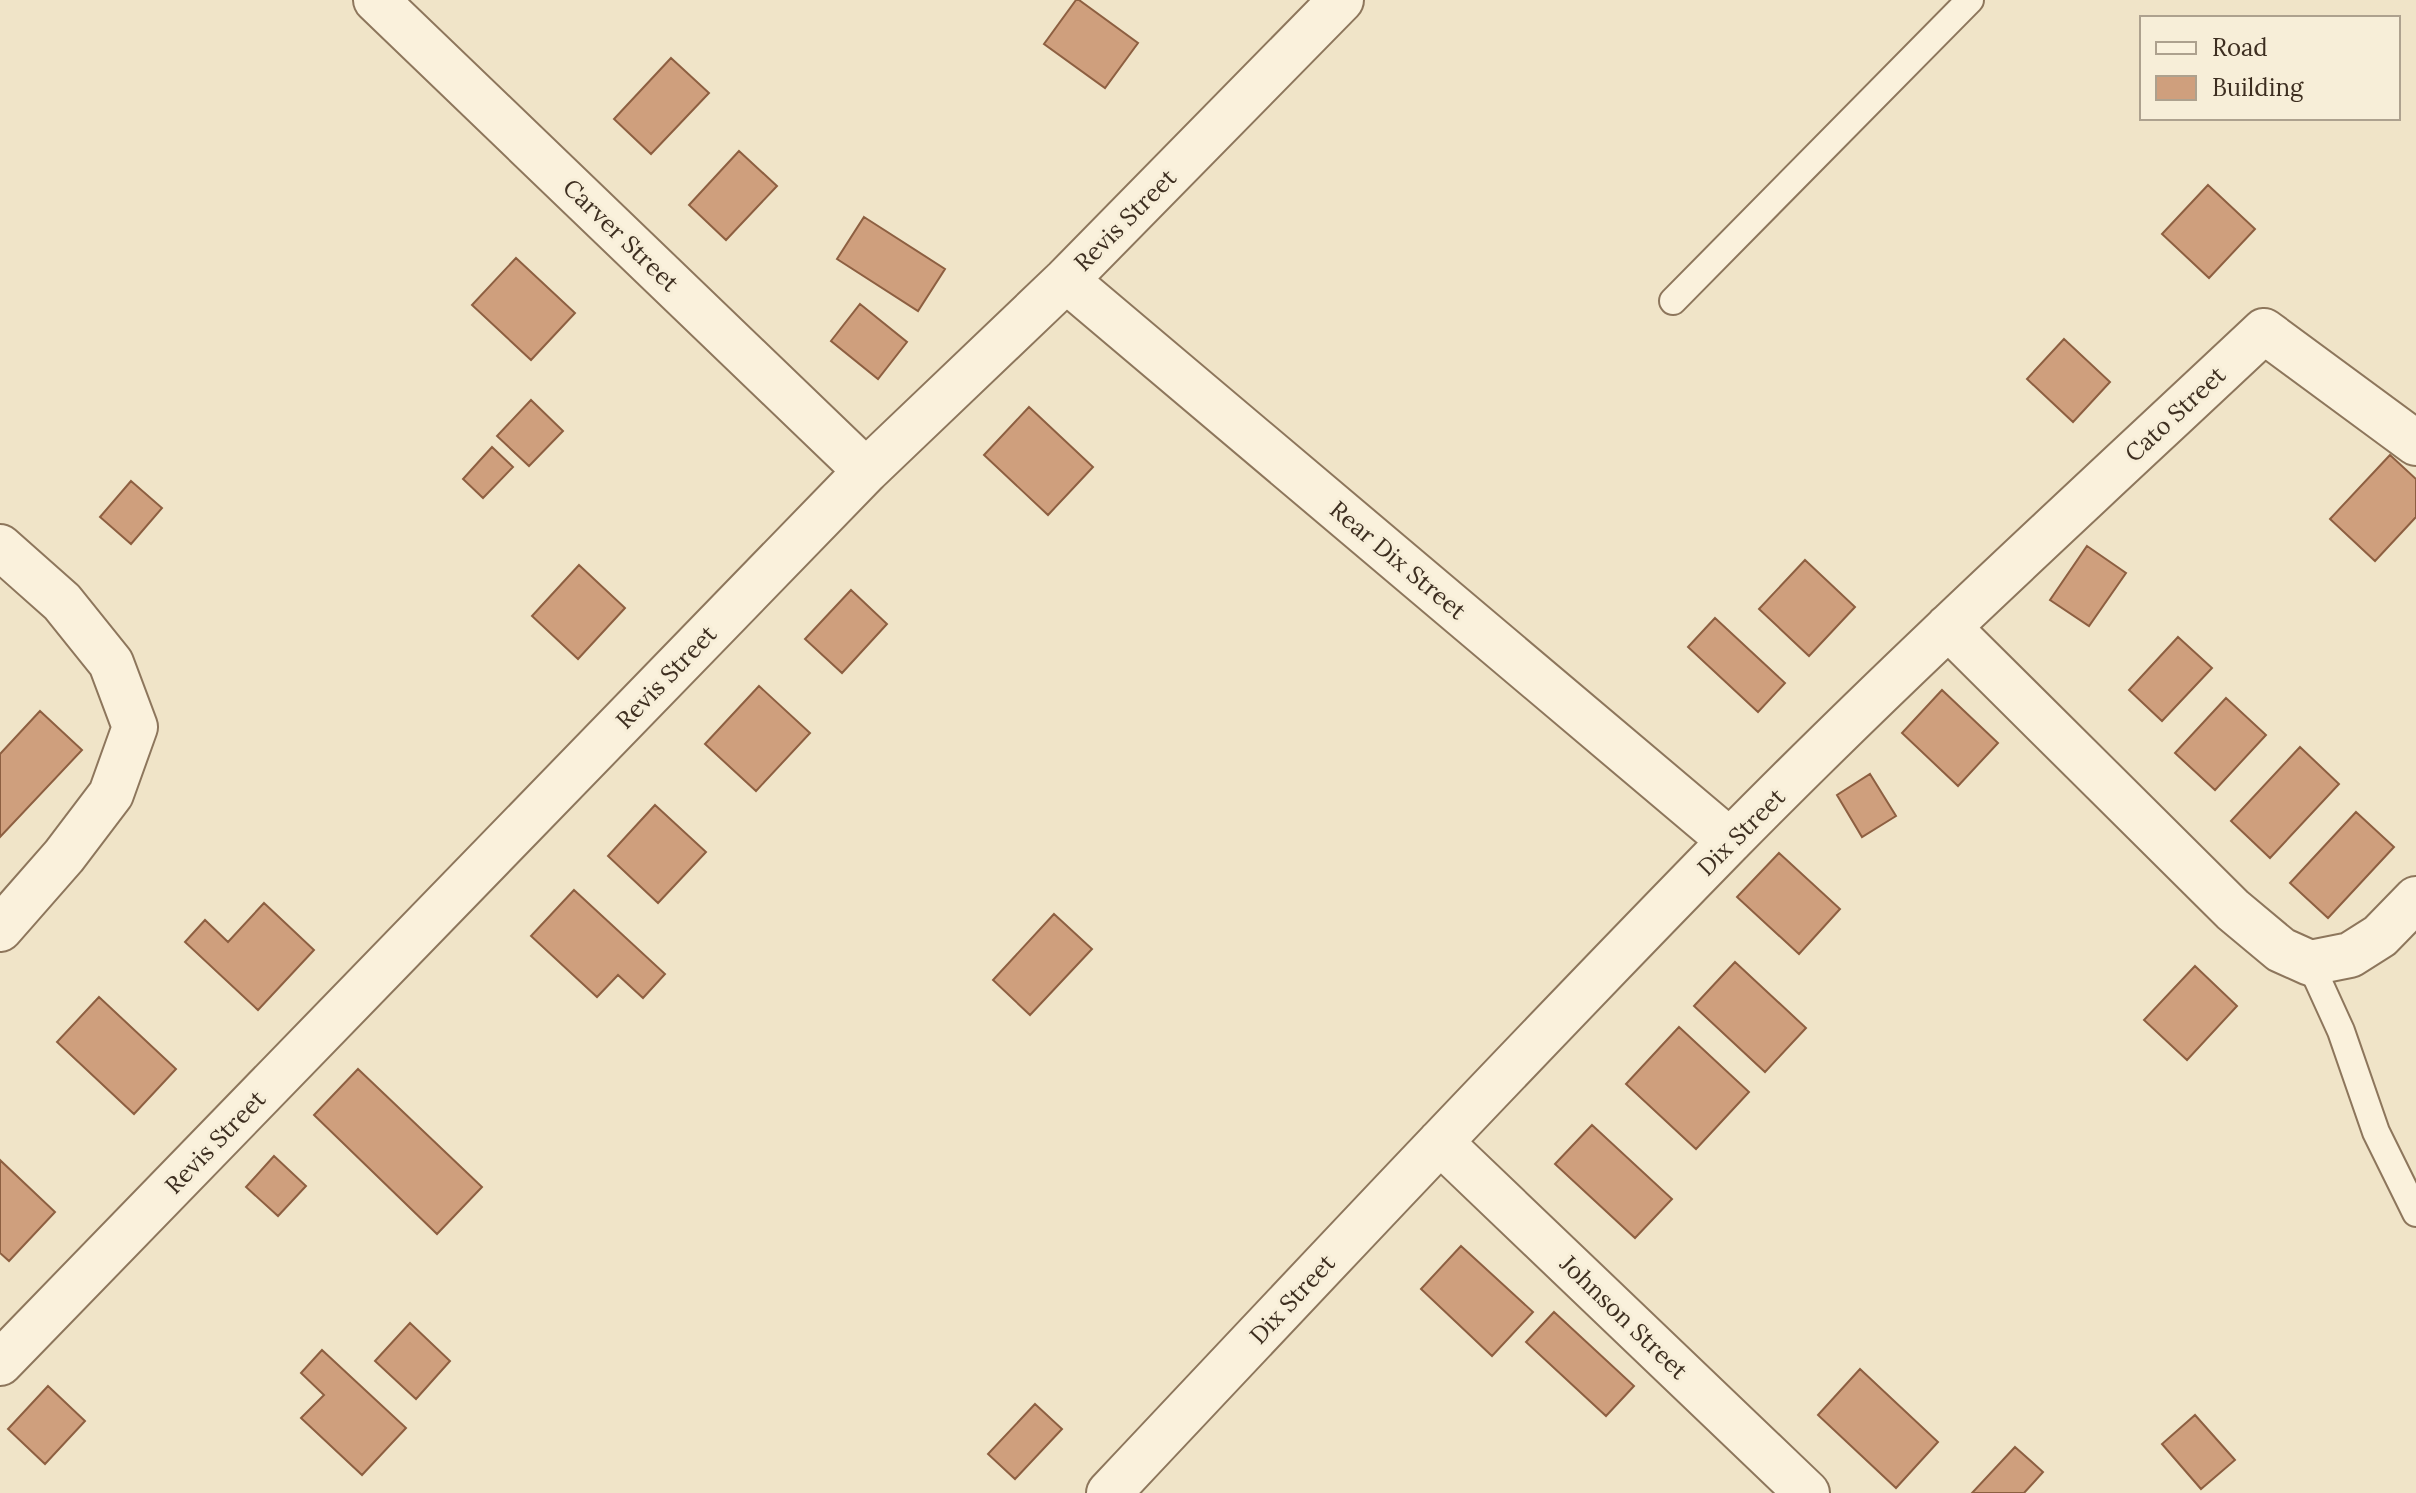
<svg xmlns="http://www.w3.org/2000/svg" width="2416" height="1493" font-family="Lora,serif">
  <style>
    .building { fill: #cf9f7d; stroke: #8d5f41; stroke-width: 2 }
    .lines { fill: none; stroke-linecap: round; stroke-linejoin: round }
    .service-casing { stroke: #8d765c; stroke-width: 30 }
    .minor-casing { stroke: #8d765c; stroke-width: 48 }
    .service { stroke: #faf1dc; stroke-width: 26 }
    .minor { stroke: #faf1dc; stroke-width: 44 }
    .labels { text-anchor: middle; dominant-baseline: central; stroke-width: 6; stroke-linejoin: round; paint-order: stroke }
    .street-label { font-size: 24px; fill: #3d2e20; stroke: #f7eed8 }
  </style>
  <rect width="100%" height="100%" fill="#f0e4c8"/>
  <path class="building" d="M1076,0H1079L1138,43L1105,88L1044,44Z
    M671,58L709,93L651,154L614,119Z
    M739,151L777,186L726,240L689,205Z
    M2208,185L2255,229L2209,278L2162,234Z
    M864,217L945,269L918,311L837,259Z
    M516,258L575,313L531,360L472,305Z
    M860,304L907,342L878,379L831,341Z
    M2064,339L2110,382L2073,422L2027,379Z
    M531,400L563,431L529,466L497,436Z
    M1029,407L1093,467L1048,515L984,455Z
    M492,447L513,467L483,498L463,479Z
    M2390,455L2416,479V517L2375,561L2330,519Z
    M131,481L162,508L131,544L100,517Z
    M2087,546L2126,573L2089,626L2050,600Z
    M1805,560L1855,607L1809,656L1759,609Z
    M579,565L625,608L578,659L532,616Z
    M851,590L887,624L842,673L805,639Z
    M1715,618L1785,683L1758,712L1688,647Z
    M2178,637L2212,668L2162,721L2129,690Z
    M759,686L810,733L756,791L705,744Z
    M1942,690L1998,743L1958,786L1902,733Z
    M2226,698L2266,735L2215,790L2175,753Z
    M40,711L82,750L0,837V754Z
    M2300,747L2339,784L2270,858L2231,821Z
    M1870,774L1896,816L1862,837L1837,795Z
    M655,805L706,852L658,903L608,856Z
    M2356,812L2394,847L2328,918L2290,883Z
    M1779,853L1840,909L1799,954L1737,897Z
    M574,890L665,974L643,998L618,975L597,997L531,936Z
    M264,903L314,950L258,1010L185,942L205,920L228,942Z
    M1054,914L1092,949L1030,1015L993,980Z
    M1735,962L1806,1028L1765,1072L1694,1006Z
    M2195,966L2237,1006L2187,1060L2144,1020Z
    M99,997L176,1069L134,1114L57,1042Z
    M1679,1027L1749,1092L1696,1149L1626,1084Z
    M358,1069L482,1187L437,1234L314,1115Z
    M1592,1125L1672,1199L1635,1238L1555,1164Z
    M274,1156L306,1186L278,1216L246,1187Z
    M0,1160L55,1212L9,1261L0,1253Z
    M1461,1246L1533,1312L1492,1356L1421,1289Z
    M1554,1312L1634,1386L1606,1416L1526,1342Z
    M410,1323L450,1361L416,1399L375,1361Z
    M322,1350L406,1428L362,1475L301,1418L324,1395L301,1373Z
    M1860,1369L1938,1442L1896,1488L1818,1415Z
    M48,1386L85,1421L45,1464L8,1429Z
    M1035,1404L1062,1429L1015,1479L988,1454Z
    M2195,1415L2235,1460L2201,1489L2162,1444Z
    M2015,1447L2043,1472L2024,1493H1972Z"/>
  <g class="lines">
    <g class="service-casing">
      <path id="service" d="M1673,301L1970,0
        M2310,963L2341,1031L2376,1132L2416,1213"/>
    </g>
    <g class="minor-casing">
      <path id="minor" d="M376,0L866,471
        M1066,280L1730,841
        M0,547L62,602L111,663L135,727L111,794L64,856L0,929
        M1948,627L2233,910L2281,950L2310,963L2350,955L2380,936L2416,899
        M1440,1142L1807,1493
        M0,1363L866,471L1066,280L1341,0
        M1109,1493C1314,1275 1519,1057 1728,843C1901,667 2084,500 2264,331L2416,443"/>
    </g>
    <use href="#service" class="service"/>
    <use href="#minor" class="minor"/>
  </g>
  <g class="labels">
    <g class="street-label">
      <text transform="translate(1125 220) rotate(-45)">Revis Street</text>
      <text transform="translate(621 235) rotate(44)">Carver Street</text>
      <text transform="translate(2175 414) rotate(-43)">Cato Street</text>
      <text transform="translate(1398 560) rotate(40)">Rear Dix Street</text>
      <text transform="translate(666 677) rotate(-46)">Revis Street</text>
      <text transform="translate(1741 832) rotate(-45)">Dix Street</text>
      <text transform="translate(215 1142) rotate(-46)">Revis Street</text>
      <text transform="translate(1292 1299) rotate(-47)">Dix Street</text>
      <text transform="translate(1624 1317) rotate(44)">Johnson Street</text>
    </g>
  </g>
  <rect x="2140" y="16" width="260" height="104" fill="#f7eed8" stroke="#ada18e" stroke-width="2"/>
  <rect x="2156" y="42" width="40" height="12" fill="#faf1dc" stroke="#ada18e" stroke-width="2"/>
  <text x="2212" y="56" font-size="24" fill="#3d2e20">Road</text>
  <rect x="2156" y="76" width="40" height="24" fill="#cf9f7d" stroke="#ada18e" stroke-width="2"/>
  <text x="2212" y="96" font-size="24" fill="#3d2e20">Building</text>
</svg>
